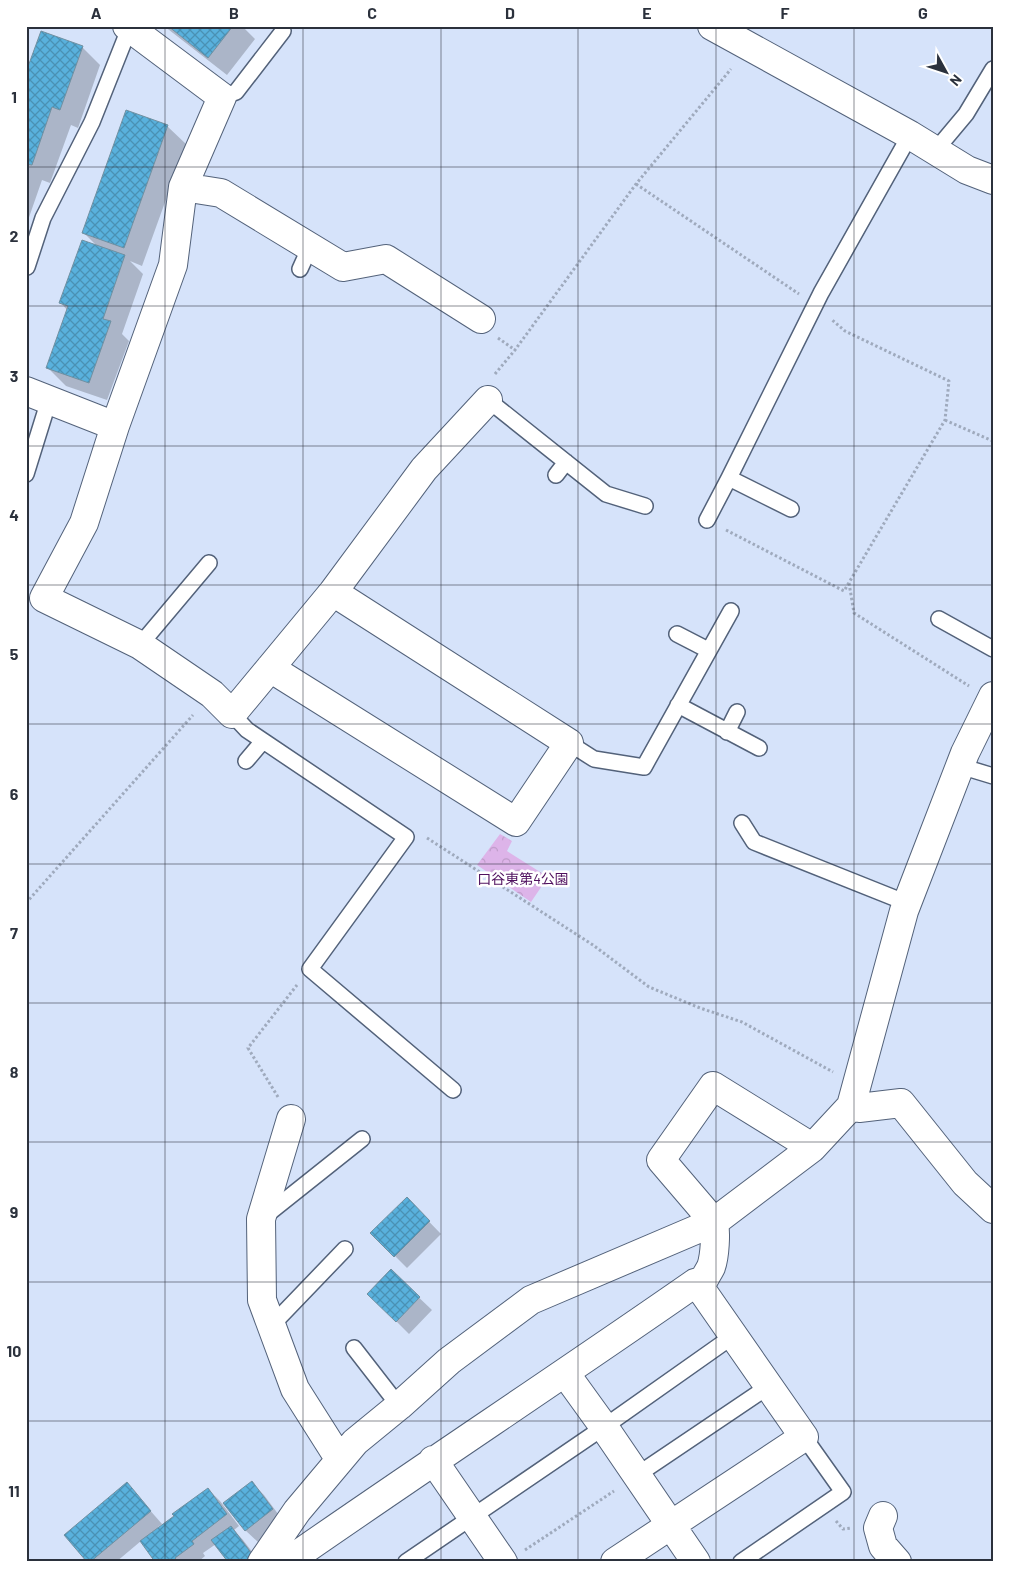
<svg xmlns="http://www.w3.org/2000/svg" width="1019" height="1588" font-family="Barlow,'Noto Sans JP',sans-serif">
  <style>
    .park { fill: url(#park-crowns) }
    .shadow { fill: #0003 }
    .building { fill: url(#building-cross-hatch); stroke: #7190a1 }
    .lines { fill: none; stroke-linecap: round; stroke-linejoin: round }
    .lane-casing { stroke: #53627a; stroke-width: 18 }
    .street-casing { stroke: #53627a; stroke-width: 30 }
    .path { stroke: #9faabd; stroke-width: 3; stroke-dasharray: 2.5 2.5; stroke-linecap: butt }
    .lane { stroke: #fff; stroke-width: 15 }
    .street { stroke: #fff; stroke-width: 28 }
    .grid { fill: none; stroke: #2b313c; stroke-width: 1; stroke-opacity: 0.55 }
    .labels { text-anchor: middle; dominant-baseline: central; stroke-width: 5; stroke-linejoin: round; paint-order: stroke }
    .park-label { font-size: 14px; fill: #50115f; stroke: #fff }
    .neatline { fill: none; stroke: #2b313c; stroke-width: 2 }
    .grid-label { font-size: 16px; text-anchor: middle; font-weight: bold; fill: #2b313c }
  </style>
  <defs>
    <pattern id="park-crowns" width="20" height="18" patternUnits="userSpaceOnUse" patternTransform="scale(1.25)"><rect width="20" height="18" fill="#ddb4e9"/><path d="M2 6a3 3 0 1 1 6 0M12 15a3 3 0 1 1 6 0" fill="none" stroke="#be9bc9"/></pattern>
    <pattern id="building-cross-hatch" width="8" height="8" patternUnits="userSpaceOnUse" patternTransform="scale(1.25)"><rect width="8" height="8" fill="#59b1dd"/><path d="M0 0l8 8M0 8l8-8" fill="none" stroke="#4a91b4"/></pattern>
  </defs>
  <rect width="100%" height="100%" fill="#d6e3fa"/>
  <path class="park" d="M500,834L512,841L507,851L548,877L531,902L477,865Z"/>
  <path class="shadow" d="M164,26H242L255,39L227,75Z
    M82,47L100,65L78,128L71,125L50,183L42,180L26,226V76Z
    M167,126L186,144L142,266L130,261L143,274L122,334L129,341L107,400L66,386L48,368L68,311L61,303L97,246L84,233Z
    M407,1199L441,1234L407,1268L372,1233Z
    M391,1271L432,1310L409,1334L369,1294Z
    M252,1483L264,1495L284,1522L258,1542L245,1530Z
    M127,1484L162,1524L158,1527L159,1529L208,1489L220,1501L239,1526L234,1530L243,1540L260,1562L216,1544L203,1553L205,1556L198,1562H157L141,1541L116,1562H88Z"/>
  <path class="building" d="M168,26H233L208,58Z
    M41,31L83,46L60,110L52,107L32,165L26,164V72Z
    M126,110L168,125L124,248L82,233Z
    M82,240L125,255L103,319L111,321L89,383L46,368L68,306L59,303Z
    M407,1197L430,1221L394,1257L370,1233Z
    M391,1269L420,1297L396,1322L367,1294Z
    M252,1481L273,1509L245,1531L223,1503Z
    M127,1482L151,1511L90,1562H87L64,1535Z
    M208,1488L227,1514L192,1541L194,1544L175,1558L178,1562H155L140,1541L174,1516L172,1514Z
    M231,1526L255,1558L250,1562H228L211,1540Z"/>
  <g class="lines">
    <g class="lane-casing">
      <path id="lane" d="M222,97L236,92L283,31
        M935,151L966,114L993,69
        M27,267L43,218L92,122L129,29
        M300,269L310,247
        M488,400L606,494L645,506
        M26,474L49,400
        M556,475L566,462
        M729,478L791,509
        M707,520L729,478L821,293L910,135
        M939,619L993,649
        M677,634L708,650
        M140,645L209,563
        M678,705L759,748
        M232,714L247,730L406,837L310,969L453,1090
        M727,732L737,712
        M569,743L594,759L644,767L731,611
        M246,761L263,741
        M960,766L993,776
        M742,823L754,842L907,903
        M264,1217L362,1139
        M271,1326L345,1249
        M354,1348L399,1406
        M637,1475L769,1386
        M406,1562L604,1427L733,1336
        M741,1562L843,1492L804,1437"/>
    </g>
    <g class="street-casing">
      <path id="street" d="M127,26L222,97L183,187L173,265L115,426L84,523L44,598L140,645L212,694L232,714L333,592L424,469L488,400
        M712,26L910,135L967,170L993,180
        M183,187L221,193L343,267L386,259L481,319
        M26,391L115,426
        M270,668L516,822L569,743L333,592
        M851,1106L859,1108L901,1103L965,1183L993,1209
        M291,1119L261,1219L262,1300L295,1389L340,1460
        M565,1373L604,1427L696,1562
        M433,1460L503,1562
        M883,1516L878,1528L883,1546L897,1562
        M262,1562L297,1511L355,1442L399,1406L449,1361L531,1300L714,1222L812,1148L851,1106L904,911L965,753L993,696
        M287,1562C422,1468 560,1377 695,1283L702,1281
        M615,1562L804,1437L701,1289C702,1280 707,1275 711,1267C715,1256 716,1232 714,1222L661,1160L713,1086L802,1141L809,1150"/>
    </g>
    <path class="path" d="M636,184L799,294
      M498,338L515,350
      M495,374L515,350L636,184L731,69
      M945,420L993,441
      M726,530L844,591L945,420L949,381L845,331L831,319
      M849,583L854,613L969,686
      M427,838L593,945L649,987L700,1008L742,1022L833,1072
      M26,903L193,715
      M278,1097L248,1048L297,985
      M836,1521L843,1529L851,1528
      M525,1550L614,1491"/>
    <use href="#lane" class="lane"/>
    <use href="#street" class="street"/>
  </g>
  <path class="grid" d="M165,26V1562M303,26V1562M441,26V1562M578,26V1562M716,26V1562M854,26V1562M26,167H993M26,306H993M26,446H993M26,585H993M26,724H993M26,864H993M26,1003H993M26,1142H993M26,1282H993M26,1421H993"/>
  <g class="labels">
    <g class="park-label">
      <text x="523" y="878">口谷東第4公園</text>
    </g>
  </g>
  <rect width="1019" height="1588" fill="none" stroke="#ffffff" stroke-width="55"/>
  <g transform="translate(946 72) rotate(130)" stroke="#ffffff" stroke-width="4" paint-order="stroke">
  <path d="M0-4L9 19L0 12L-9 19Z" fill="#2b313c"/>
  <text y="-8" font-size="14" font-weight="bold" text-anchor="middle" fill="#2b313c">N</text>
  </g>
  <rect x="28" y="28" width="964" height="1532" class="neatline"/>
  <g class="grid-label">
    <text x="96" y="19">A</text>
    <text x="234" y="19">B</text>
    <text x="372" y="19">C</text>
    <text x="510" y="19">D</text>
    <text x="647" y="19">E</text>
    <text x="785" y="19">F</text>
    <text x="923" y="19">G</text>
    <text x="14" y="103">1</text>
    <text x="14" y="242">2</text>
    <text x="14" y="382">3</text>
    <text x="14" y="521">4</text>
    <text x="14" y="660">5</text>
    <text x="14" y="800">6</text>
    <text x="14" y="939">7</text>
    <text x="14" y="1078">8</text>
    <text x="14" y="1218">9</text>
    <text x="14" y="1357">10</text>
    <text x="14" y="1497">11</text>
  </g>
</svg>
